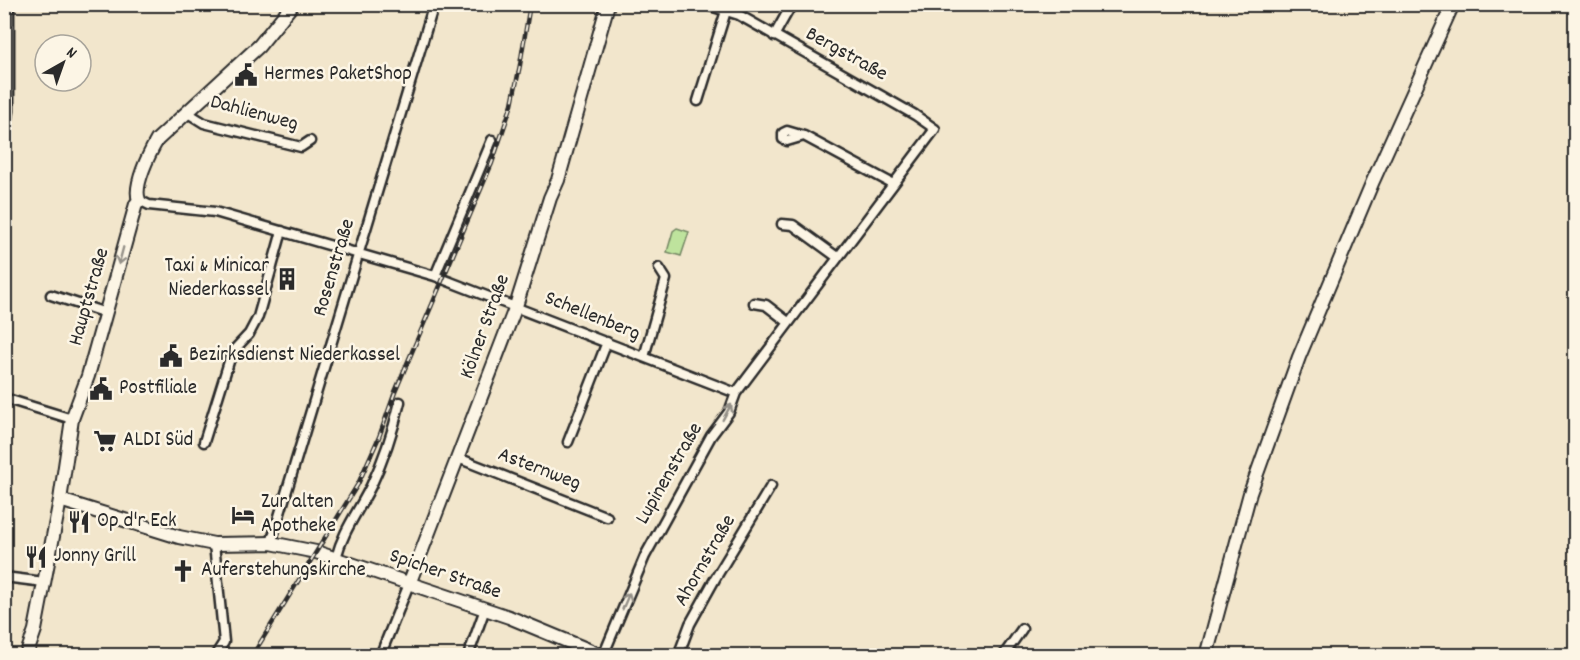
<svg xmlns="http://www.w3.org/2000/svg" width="1580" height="660" font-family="Dekko,sans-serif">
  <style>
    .green { fill: #bee39d; stroke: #748764; stroke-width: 1.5 }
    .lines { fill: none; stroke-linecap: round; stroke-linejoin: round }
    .street-casing { stroke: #2b2b2b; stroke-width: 13 }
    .secondary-casing { stroke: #2b2b2b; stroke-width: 16 }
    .street { stroke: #fcf5e5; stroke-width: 8 }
    .secondary { stroke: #fcf5e5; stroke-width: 12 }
    .rail-casing { stroke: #2b2b2b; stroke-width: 4.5 }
    .rail { stroke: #fcf5e5; stroke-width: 2; stroke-dasharray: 7; stroke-linecap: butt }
    .oneway { stroke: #949088 }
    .labels { text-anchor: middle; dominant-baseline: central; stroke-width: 5; stroke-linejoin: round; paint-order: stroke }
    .street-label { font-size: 21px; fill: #2b2b2b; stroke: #fcf5e5 }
    .poi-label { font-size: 21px; fill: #2b2b2b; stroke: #fcf5e5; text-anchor: start }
  </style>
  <rect width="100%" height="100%" fill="#f2e6cc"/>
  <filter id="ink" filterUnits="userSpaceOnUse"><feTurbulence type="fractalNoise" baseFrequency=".0167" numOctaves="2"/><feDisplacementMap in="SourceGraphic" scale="12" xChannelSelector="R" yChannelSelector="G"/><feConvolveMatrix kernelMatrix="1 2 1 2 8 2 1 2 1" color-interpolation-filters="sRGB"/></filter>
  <g filter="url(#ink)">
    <path class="green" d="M677,228L689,232L681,256L667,252L673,231Z"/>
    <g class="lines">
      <g class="street-casing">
        <path id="street" d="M774,36L792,4
          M698,101L726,11
          M188,113L204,123L301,147L310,141
          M804,136L787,141L783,139V133L787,131L804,136L893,184
          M4,144L9,111V4
          M139,200L149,205L215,212L435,276L736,393
          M782,224L793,225L837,257
          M435,276L492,140
          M51,295L106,313
          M754,303L766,305L788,322
          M644,357L666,279L659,268
          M4,398L72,419
          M204,442L232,352L249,334L258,317L282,231
          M568,442L607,342
          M458,458L607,517
          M271,543L434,4
          M214,544L224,642L215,656
          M336,558C343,531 358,512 371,486C384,459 393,431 400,402
          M4,577L44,582
          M380,656L409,584
          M468,656L485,609
          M603,656L645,556L711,436L729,412L736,393L935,129L915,115L739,15L704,4
          M678,656L690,624L715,579L771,486
          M1003,656L1022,629"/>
      </g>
      <g class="secondary-casing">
        <path id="secondary" d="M60,500L179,537L214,544L271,543L316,552L509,617L603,656
          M409,584L516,306L550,198L558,180L608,4
          M26,656L35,630L60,500L72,419L88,376L136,204L139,200C133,186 149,154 157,140L259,46L293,4
          M1206,656L1250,493L1299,357L1373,181L1453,4"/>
      </g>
      <use href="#street" class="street"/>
      <use href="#secondary" class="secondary"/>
      <g class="rail-casing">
        <path id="rail" d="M252,656L358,484L379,437L395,392L492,163L512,104L520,65L530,4"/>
      </g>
      <use href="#rail" class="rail"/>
    </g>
    <defs><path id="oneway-shaft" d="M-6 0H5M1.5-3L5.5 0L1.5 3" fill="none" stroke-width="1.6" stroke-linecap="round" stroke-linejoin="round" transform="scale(1.5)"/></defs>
    <g class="oneway">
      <use href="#oneway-shaft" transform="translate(121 256) rotate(105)"/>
      <use href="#oneway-shaft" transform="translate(727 412) rotate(-61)"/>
      <use href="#oneway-shaft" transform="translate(626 601) rotate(-67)"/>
    </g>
  </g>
  <defs>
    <g id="civic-bare" transform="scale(1.8)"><path d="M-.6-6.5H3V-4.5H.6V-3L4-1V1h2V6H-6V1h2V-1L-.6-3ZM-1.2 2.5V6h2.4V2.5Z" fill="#2b2b2b" stroke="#fcf5e5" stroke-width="2.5" paint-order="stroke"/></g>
    <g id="building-bare" transform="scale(1.8)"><path d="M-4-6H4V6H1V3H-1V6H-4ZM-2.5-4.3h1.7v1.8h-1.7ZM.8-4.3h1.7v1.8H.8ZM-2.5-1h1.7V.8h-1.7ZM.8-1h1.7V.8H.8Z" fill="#2b2b2b" stroke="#fcf5e5" stroke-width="2.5" paint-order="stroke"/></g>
    <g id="supermarket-bare" transform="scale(1.8)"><path d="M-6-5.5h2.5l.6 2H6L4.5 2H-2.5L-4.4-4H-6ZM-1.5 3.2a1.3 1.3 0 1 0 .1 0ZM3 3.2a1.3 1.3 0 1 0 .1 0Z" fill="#2b2b2b" stroke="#fcf5e5" stroke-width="2.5" paint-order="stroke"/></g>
    <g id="hotel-bare" transform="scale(1.8)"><path d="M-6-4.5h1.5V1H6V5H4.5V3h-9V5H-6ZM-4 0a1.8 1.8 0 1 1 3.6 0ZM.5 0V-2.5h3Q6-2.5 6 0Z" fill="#2b2b2b" stroke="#fcf5e5" stroke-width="2.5" paint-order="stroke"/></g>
    <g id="restaurant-bare" transform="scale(1.8)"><path d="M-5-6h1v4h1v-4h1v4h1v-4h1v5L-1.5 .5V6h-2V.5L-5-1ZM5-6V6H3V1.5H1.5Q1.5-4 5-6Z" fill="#2b2b2b" stroke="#fcf5e5" stroke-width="2.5" paint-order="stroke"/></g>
    <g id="church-bare" transform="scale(1.8)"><path d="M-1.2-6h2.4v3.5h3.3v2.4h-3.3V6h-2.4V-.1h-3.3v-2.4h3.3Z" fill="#2b2b2b" stroke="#fcf5e5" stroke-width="2.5" paint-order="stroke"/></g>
  </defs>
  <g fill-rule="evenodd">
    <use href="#civic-bare" x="246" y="75"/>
    <use href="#building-bare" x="287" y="279"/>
    <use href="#civic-bare" x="171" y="356"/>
    <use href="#civic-bare" x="101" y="389"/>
    <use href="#supermarket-bare" x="105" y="441"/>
    <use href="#hotel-bare" x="243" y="515"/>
    <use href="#restaurant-bare" x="79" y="522"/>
    <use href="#restaurant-bare" x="36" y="557"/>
    <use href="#church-bare" x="183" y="571"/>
  </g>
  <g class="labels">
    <g class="street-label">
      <text transform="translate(846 55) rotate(29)">Bergstraße</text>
      <text transform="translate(254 114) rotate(15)">Dahlienweg</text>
      <text transform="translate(335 268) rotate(-73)">Rosenstraße</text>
      <text transform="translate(90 297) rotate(-74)">Hauptstraße</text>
      <text transform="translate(592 317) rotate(22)">Schellenberg</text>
      <text transform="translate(486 327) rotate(-70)">Kölner Straße</text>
      <text transform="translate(539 470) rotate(21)">Asternweg</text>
      <text transform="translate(670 474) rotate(-60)">Lupinenstraße</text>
      <text transform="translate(706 561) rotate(-60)">Ahornstraße</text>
      <text transform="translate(445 575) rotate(19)">Spicher Straße</text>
    </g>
    <g class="poi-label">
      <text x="264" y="75">Hermes PaketShop</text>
      <text x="269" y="267" text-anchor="end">Taxi &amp; Minicar<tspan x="269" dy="24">Niederkassel</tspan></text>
      <text x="189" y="356">Bezirksdienst Niederkassel</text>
      <text x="119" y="389">Postfiliale</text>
      <text x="123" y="441">ALDI Süd</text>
      <text x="261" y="503">Zur alten<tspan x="261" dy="24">Apotheke</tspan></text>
      <text x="97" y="522">Op d'r Eck</text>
      <text x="54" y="557">Jonny Grill</text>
      <text x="201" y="571">Auferstehungskirche</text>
    </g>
  </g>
  <rect width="1580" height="660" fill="none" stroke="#fcf5e5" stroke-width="24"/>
  <rect x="12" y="12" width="1556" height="636" fill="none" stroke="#2b2b2b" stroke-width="2" filter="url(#ink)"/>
  <g transform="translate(63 63) rotate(40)"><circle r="28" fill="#fcf5e5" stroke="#a8a49b" stroke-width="1.5"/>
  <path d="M0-4.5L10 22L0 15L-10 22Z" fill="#2b2b2b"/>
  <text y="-9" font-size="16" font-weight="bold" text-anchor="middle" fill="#2b2b2b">N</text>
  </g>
</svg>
